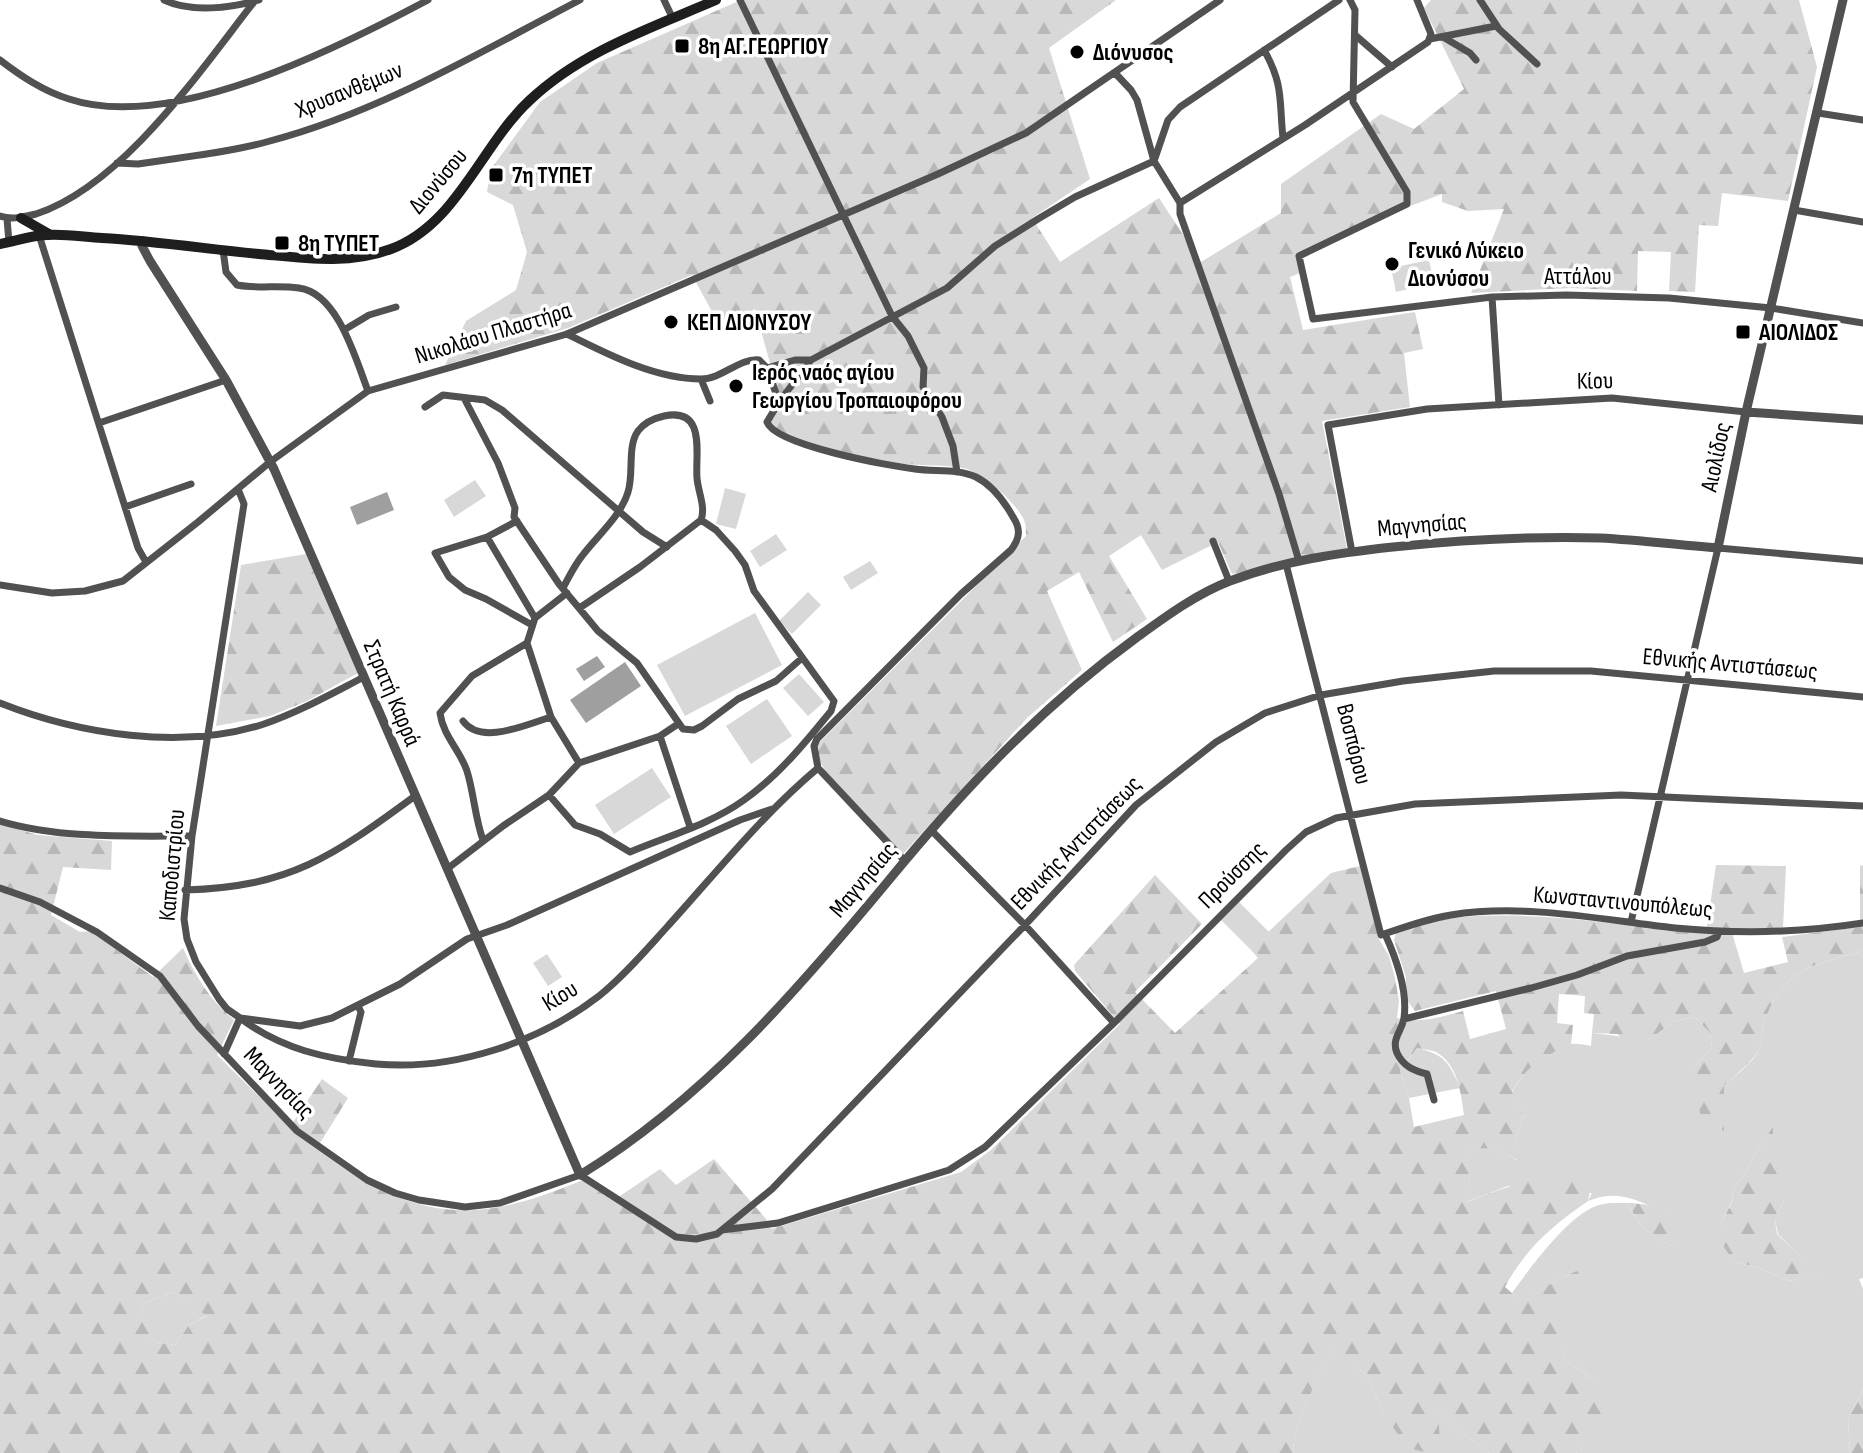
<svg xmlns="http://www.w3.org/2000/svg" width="1863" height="1453" font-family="'Sofia Sans Condensed',sans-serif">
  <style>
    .grass { fill: #d8d8d8; fill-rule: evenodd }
    .forest { fill: url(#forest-firs); fill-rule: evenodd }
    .water { fill: #9f9f9f }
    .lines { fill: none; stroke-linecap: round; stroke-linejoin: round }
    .minor { stroke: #515151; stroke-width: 7 }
    .tertiary { stroke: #515151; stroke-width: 9 }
    .secondary { stroke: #1e1e1e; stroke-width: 10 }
    .poi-dot { fill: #000; stroke: #fff; stroke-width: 3 }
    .labels { text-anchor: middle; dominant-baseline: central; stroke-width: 7; stroke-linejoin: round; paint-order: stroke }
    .poi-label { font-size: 24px; font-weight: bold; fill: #000; stroke: #fff; text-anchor: start }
    .street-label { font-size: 24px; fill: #000; stroke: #fff }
  </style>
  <defs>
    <pattern id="forest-firs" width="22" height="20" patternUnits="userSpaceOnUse" patternTransform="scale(2)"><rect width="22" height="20" fill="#d8d8d8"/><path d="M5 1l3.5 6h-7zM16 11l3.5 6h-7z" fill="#b8b8b8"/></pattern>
  </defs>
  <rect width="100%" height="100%" fill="#fff"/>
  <path class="grass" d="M1429,260L1434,283L1396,292L1391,268Z
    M475,480L486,496L454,517L444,500Z
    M725,488L746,494L736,529L716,524Z
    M776,534L787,550L760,567L750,551Z
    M870,561L878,573L851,590L843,577Z
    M808,592L821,605L792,634L779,621Z
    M755,613L782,665L685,716L657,665Z
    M799,674L824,702L808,716L783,688Z
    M767,699L792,736L751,764L726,726Z
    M652,768L671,797L614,834L595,805Z
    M1239,902L1269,932L1250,949L1221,920Z
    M1863,951V1278L1859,1279L1863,1289V1390L1848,1417L1850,1453H1576L1584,1447L1594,1380L1565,1360L1559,1330L1576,1271L1550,1284L1522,1303L1512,1293C1530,1268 1567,1217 1596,1206C1606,1202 1616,1203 1627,1203C1640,1226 1648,1236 1673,1246L1668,1215C1640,1201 1619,1188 1588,1201L1592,1193L1508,1186L1466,1202L1470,1183L1465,1153C1486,1143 1498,1149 1517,1160L1515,1139L1524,1117L1512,1092C1524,1071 1546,1049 1571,1044C1577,1043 1585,1045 1591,1046L1592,1033L1649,1040L1674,1021L1695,1017L1710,1033L1712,1048L1694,1067L1724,1086C1734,1076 1753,1063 1759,1050C1763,1040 1761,1028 1765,1019C1787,966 1814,965 1863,951ZM1773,1128V1163L1784,1200L1775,1220L1778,1234L1817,1274L1789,1281L1757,1267L1734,1262L1721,1223L1731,1203L1735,1185L1746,1172L1756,1152Z
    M547,954L562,977L548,986L533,963Z
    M1417,1048C1444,1054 1449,1062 1460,1088L1409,1098L1400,1071Z
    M174,1292L208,1315L189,1325L175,1345L155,1342L143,1324L142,1304Z
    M1336,1345L1368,1377L1384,1415L1437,1413L1489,1453H1293C1295,1414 1318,1379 1336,1345Z"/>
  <path class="forest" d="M741,0H1116L1049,48L1090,179L1032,218L1060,262L1159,198L1201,262L1281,213V184L1381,114L1414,129L1464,89L1424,8L1431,0H1799L1817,67L1788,201L1722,193L1718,226L1699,225L1695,292L1669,291L1671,252L1638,251L1637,291L1571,288L1471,293L1504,209L1468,211L1442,202V194L1397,211L1302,257L1305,271L1290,277L1303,330L1415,312L1423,349L1404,353L1410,407L1322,421L1347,549L1232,574L1218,542L1162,570L1141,535L1109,556L1147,619L1113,642L1079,572L1047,591L1082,670L1027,718L903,854L826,772L818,758L816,746L1026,536C1026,530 1026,523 1023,518C1014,501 982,472 963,468C941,464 918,466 896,464C866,461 790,443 769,424L781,403L755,309L721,328L692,275L568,328L445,365L466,321L516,290L527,252L513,205L487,192L491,169L540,102L597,63Z
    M306,554L358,673L307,701L270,716L216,726L241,565Z
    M0,824L38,835L112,841L111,870L63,867L51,915L80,932L91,931L153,977L183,948C196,977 209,999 234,1020L217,1055L290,1127L322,1079L348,1098L317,1148C415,1222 473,1227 585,1179L614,1200L660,1169L676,1185L714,1159L766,1219L771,1229L961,1172L991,1150L1120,1024L1075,971L1074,965L1155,875L1202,924L1135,992L1175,1033L1258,958L1250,949L1331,873L1360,866L1379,939L1389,956L1395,978L1399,1001L1397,1018C1420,1024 1440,1017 1463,1011L1470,1039L1506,1029L1496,991L1415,1011L1406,999V977L1394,940L1396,933C1418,926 1440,919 1462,917C1543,911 1625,926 1706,933L1716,865L1786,866L1783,928L1735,929L1733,936L1744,973L1788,962L1782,937L1860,927V866L1863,865V951C1814,965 1787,966 1765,1019C1761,1028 1763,1041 1759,1050C1754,1060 1733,1077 1724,1086V1131L1701,1115L1691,1089L1694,1067L1712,1048L1710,1033L1695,1017L1674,1021L1649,1040L1628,1043L1617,1034L1592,1033L1594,1014L1584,1013L1585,996L1559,994L1557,1023L1573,1025L1571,1044C1544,1056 1528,1065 1512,1091L1524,1117L1515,1139L1518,1160C1498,1150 1487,1143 1466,1153L1470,1183L1467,1202C1507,1186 1543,1174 1586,1174L1592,1180L1588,1201C1553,1225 1525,1249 1505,1287L1522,1302L1550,1284L1576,1271L1594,1275C1564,1307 1557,1314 1565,1360L1594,1380L1603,1414L1584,1447L1576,1453H1489L1438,1414L1440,1439L1429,1453L1408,1448L1384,1415L1368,1377L1336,1346C1318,1380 1295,1414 1293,1453H0ZM1417,1048C1422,1049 1431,1050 1436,1052C1458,1064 1461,1094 1464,1115L1414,1127L1409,1098L1400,1071ZM174,1292L207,1316L189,1325L175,1345L155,1342L144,1324L142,1304Z
    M1773,1127V1163L1784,1179V1200L1775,1220L1777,1234L1818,1274L1789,1281L1757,1267L1734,1262L1724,1247L1721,1223L1731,1204L1735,1185L1746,1172L1756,1152Z
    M1627,1203C1655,1203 1684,1214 1673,1246C1648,1236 1641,1227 1627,1203Z
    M1863,1390V1453H1850L1848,1417Z"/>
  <path class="water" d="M387,492L394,510L357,525L350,507Z
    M597,656L605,667L584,681L576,669Z
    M625,662L641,686L586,723L570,700Z"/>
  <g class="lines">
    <path class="minor" d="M164,0C192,13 230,8 259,0
      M664,0L673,19
      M740,0L892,316L908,336L924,368L923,387L942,417L953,446L957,472
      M1350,0L1355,10L1353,102L1407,192V204L1299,256L1313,319L1492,297L1566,295L1669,298L1771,308L1863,323
      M1480,0L1499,29L1537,64
      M1355,35L1392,67
      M1443,37L1470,53L1476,60
      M1430,39L1496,26
      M1264,50C1284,85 1279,101 1283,138
      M0,60C21,76 43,91 69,99C171,133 338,48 428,0
      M1115,73L1131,90L1137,100L1154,161L1180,203V214L1279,494L1299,561
      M1818,113L1863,120
      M117,163L138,164C181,157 227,153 270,141C380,112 480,52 580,0
      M1180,203L1305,125L1428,42L1431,34L1417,0
      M1794,210L1863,222
      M0,216C12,220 24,217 36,214C122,186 199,72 254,2
      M7,219L9,242
      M39,235L138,548L146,562
      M223,250L226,272L237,285C257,289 278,285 299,288C338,293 356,360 368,391
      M1492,297L1499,405
      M344,330L369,315L396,307
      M567,334C607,354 655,379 701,379C722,379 739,358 759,360L767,368L779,402L767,422C775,445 889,466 915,469C935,472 957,468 976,477C992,485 1004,501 1013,517C1021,529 1020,538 1011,550L961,594L817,739L814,746L818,768L905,861
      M767,368L795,360H811L947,288L995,246L1038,219L1075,197L1154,161L1168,120L1180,107L1339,0
      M701,379L710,401
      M464,398L498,463L515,508L514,517L559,584L598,631L637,663L683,729L694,730L702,726L738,699L776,681L802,658
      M779,402L811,360
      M425,407L443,395L485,400L502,410L643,532L667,547
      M99,423L226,380
      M238,489L244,504L192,836L184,919L187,939L196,962L219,999L227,1009L240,1018L300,1026L332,1018L400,984L467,939L507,925L740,820L772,809
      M125,507L191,484
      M517,521L487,537L435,553L449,577L465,590L486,599L532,625
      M487,537L535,618
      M1213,541L1229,581
      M1352,552L1328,425L1427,409L1612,398L1746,412
      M1286,564L1381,935C1404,927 1427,919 1451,915C1525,903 1602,920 1675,928C1739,934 1800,933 1863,923
      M0,585L52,593L85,591L123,581L198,522L270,462L368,391L567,334L938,174L1026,133L1220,0
      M563,588C569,577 574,566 582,556C597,536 621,516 628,492C634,474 627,446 638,431C644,423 655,418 664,416C707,407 695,454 697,478C698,492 706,507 701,520L640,567L581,607
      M567,593L535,618L527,643L551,717L579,763
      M0,703C78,734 182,751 264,724C299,712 331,694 364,677
      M463,721C481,746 527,724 551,717
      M660,736L690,827
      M549,795L575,825L600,834L630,852C668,836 711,824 744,800C778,776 805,743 831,711L834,701L831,697L754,591L745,565L735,551L716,530L701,520
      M0,821C59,839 131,836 192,836
      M931,830L1025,925L1114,1023
      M483,840C475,818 474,794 467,771C460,750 443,736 440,713L472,676L527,643
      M447,869L503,826L549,795L579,763L660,736L678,724
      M0,888L40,902L97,932L160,976L198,1026L297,1131L367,1180L395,1193L419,1200L465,1207L500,1203L580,1175L676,1237L696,1239L717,1234L772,1189L1025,925L1136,805L1216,742L1265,713L1321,695L1403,681L1494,671H1591L1863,697
      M185,890C291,887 333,856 415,796
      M1631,922L1718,548L1863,561
      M1385,934C1396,958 1408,990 1404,1018C1402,1031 1391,1039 1397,1053C1403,1066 1414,1071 1427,1074L1434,1100
      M1404,1019L1531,988L1577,975L1627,956L1705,942L1717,937L1719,931
      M224,1054L240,1018C281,1049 326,1059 376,1064C453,1071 538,1043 599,996C624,976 646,950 667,927C716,873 762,815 818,768
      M349,1061L361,1012L358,1006
      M722,1230L778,1223L949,1170L985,1147L1114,1023L1286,850L1306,832L1336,818L1415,804L1621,795L1863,806"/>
    <path class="tertiary" d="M143,241L142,246L150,261L226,380L274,469L580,1175C704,1099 797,991 889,880C963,790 1041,707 1136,638C1165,617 1196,594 1230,581C1282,561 1338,553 1393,547C1462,540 1531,536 1600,538C1639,540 1679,545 1718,548L1746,412L1843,0
      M1746,412L1863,420"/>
    <path class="secondary" d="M21,218L49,234
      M0,244C16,241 32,235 48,235C66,234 84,237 102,238C155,241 207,249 259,254C303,258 349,265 391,249C457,225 481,145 530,100C582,51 651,28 716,0"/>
  </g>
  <g class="poi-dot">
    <rect x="674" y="38" width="16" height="16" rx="4"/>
    <circle cx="1077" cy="52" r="8"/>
    <rect x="488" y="167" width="16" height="16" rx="4"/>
    <rect x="274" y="235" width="16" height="16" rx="4"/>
    <circle cx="1392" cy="264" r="8"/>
    <circle cx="671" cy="322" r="8"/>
    <rect x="1735" y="324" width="16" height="16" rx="4"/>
    <circle cx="736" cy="386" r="8"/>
  </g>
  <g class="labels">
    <g class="poi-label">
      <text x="698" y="46">8η ΑΓ.ΓΕΩΡΓΙΟΥ</text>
      <text x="1093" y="52">Διόνυσος</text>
      <text x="512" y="175">7η ΤΥΠΕΤ</text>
      <text x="298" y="243">8η ΤΥΠΕΤ</text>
      <text x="1408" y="250">Γενικό Λύκειο<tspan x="1408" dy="28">Διονύσου</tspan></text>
      <text x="687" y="322">ΚΕΠ ΔΙΟΝΥΣΟΥ</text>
      <text x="1759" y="332">ΑΙΟΛΙΔΟΣ</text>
      <text x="752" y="372">Ιερός ναός αγίου<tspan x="752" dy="28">Γεωργίου Τροπαιοφόρου</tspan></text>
    </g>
    <g class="street-label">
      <text transform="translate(349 90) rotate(-22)">Χρυσανθέμων</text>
      <text transform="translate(438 181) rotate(-50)">Διονύσου</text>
      <text x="1578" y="276">Αττάλου</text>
      <text transform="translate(493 333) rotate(-17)">Νικολάου Πλαστήρα</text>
      <text transform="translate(1595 381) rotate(-1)">Κίου</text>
      <text transform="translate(1716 457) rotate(-78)">Αιολίδος</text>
      <text transform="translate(1422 525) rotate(-5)">Μαγνησίας</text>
      <text transform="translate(1730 664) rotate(5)">Εθνικής Αντιστάσεως</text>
      <text transform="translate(392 693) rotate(67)">Στρατή Καρρά</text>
      <text transform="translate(1354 744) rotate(76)">Βοσπόρου</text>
      <text transform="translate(1076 843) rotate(-46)">Εθνικής Αντιστάσεως</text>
      <text transform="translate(172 865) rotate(-85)">Καποδιστρίου</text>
      <text transform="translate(1232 875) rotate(-45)">Προύσσης</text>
      <text transform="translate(863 880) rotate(-50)">Μαγνησίας</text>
      <text transform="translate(1623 902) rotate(5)">Κωνσταντινουπόλεως</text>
      <text transform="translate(560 996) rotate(-31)">Κίου</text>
      <text transform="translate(279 1083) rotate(46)">Μαγνησίας</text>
    </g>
  </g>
</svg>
